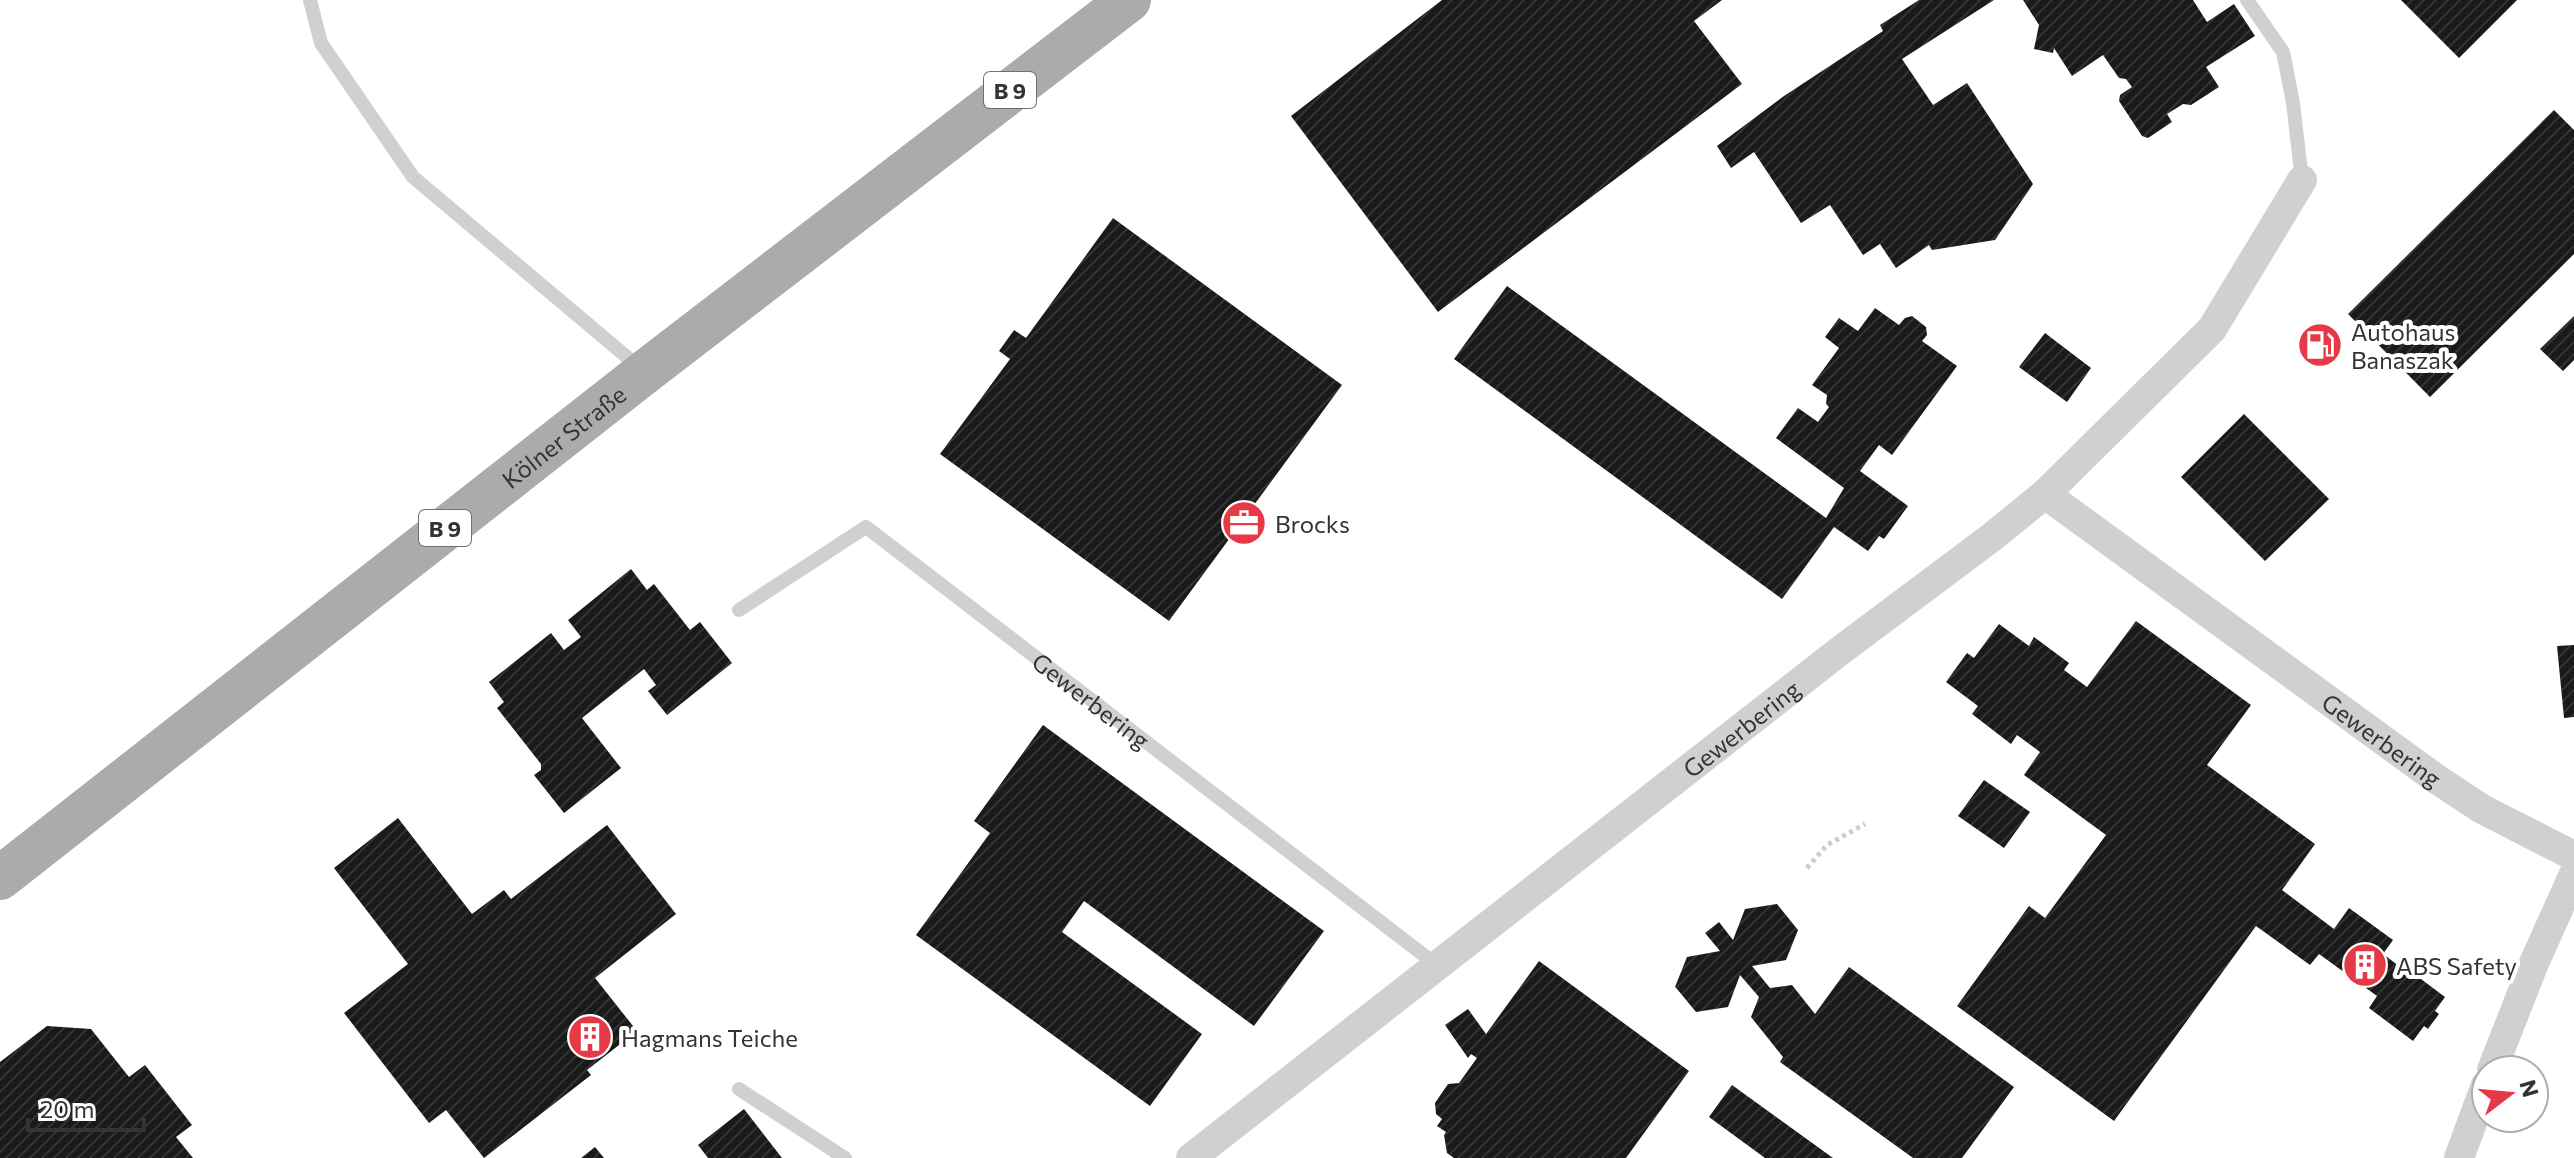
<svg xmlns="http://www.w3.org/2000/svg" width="2574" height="1158" font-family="Commissioner,sans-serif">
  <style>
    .building { fill: url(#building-hatch) }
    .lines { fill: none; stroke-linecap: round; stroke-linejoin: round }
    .path { stroke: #cdcdcd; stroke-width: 5; stroke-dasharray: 4 4; stroke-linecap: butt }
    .service { stroke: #d0d0d0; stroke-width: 14 }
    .minor { stroke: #d0d0d0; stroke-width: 30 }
    .primary { stroke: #ababab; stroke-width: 44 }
    .labels { text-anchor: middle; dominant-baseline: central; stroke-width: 8; stroke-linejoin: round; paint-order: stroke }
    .shield { fill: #fff; stroke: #707070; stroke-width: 2 }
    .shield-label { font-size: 22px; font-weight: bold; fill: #333 }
    .poi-label { font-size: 24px; fill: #333; stroke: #fff; text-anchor: start }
    .street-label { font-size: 24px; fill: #333; stroke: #fff }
  </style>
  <defs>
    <pattern id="building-hatch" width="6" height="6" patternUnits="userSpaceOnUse" patternTransform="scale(2)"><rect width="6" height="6" fill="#1a1a1a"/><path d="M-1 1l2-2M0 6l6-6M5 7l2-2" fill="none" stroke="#333"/></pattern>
  </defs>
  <rect width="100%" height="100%" fill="#fff"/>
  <path class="building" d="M1442,0H1722L1694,21L1742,84L1438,312L1291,116Z
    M1919,0H1994L1902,59L1933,105L1967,83L2033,184L1995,240L1932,250L1929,245L1896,268L1880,244L1863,255L1830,205L1801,223L1754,152L1731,168L1717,146L1784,96L1883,31L1880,25Z
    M2023,0H2193L2207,22L2234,4L2255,36L2206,67L2219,87L2191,105L2183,104L2167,114L2172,122L2148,138L2142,136L2119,101L2120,95L2132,87L2126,79L2119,78L2103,55L2072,76L2054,48L2053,53L2034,49L2039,25Z
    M2401,0H2517L2459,58Z
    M2554,110L2574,130V254L2430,397L2348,314Z
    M1113,218L1342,385L1169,621L940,454L1010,359L999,351L1014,330L1026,338Z
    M1507,286L1826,518L1844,488L1776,438L1798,408L1818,422L1829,407L1826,404L1827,395L1812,385L1839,348L1825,337L1839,318L1858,331L1875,308L1899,325L1905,318L1912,316L1926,327L1927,335L1922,341L1957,366L1892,455L1879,445L1860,471L1908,506L1884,539L1879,536L1868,551L1834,527L1782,599L1454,359Z
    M2574,316V360L2563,371L2540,349Z
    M2045,333L2091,368L2067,402L2019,367Z
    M2244,414L2329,499L2265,561L2181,477Z
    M631,569L647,590L654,584L690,630L700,622L732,663L667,715L648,691L656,685L644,669L582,718L621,768L564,813L534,775L541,770V764L497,708L504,702L489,682L551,633L564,650L581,637L568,620Z
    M2136,621L2251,705L2207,765L2315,844L2282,890L2334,929L2349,908L2393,940L2383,954L2399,966L2401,964L2445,997L2435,1011L2439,1014L2428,1029L2424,1026L2413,1041L2369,1008L2377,996L2319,954L2310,965L2256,926L2114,1121L1957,1006L2029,906L2045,918L2106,835L2024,775L2040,752L2017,735L2011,744L1972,714L1978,706L1946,682L1967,653L1974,658L1999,624L2029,646L2034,637L2069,663L2064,670L2087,687Z
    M2574,645V717L2564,718L2557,646Z
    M1043,725L1324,931L1254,1026L1084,901L1062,932L1202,1034L1150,1106L916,935L990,833L974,821Z
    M1984,780L2030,812L2004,848L1958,816Z
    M398,818L472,914L504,890L511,899L607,825L676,914L595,978L637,1031L587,1070L591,1075L484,1158L446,1110L429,1123L344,1013L408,964L334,868Z
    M1777,904L1798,930L1786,960L1752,966L1770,988L1792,985L1815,1014L1849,967L2014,1087L1962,1158H1913L1780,1062L1783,1057L1751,1017L1759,997L1740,975L1728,1007L1696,1012L1677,989L1675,987L1687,957L1720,951L1705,933L1719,922L1733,940L1745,909Z
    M1539,961L1689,1071L1626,1158H1454L1447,1153L1444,1135L1446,1132L1437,1126L1442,1119L1436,1114L1435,1103L1448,1084L1459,1083L1477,1058L1471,1054L1468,1058L1445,1025L1468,1009L1486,1034Z
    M47,1026L91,1029L129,1077L145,1065L192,1125L176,1137L193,1158H0V1062Z
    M1732,1085L1833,1158H1765L1709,1117Z
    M744,1109L782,1158H708L698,1145Z
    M595,1147L604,1158H581Z"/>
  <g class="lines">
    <path class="path" d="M1807,868L1827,845L1865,824"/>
    <g class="service">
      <path d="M310,0L321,43L413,177L640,368"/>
      <path d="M2247,0L2283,52L2293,103L2302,180"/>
      <path id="s1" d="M739,610L866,527L1438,966"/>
      <path d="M739,1089L845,1158"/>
    </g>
    <g class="minor">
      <path id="s2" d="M2302,180L2212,329L2045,494L2435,778L2482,809L2574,856"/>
      <path d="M2492,1070L2534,963L2574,874"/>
      <path id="s3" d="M1191,1158L1841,650L1992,537L2045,494"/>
      <path d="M2459,1158L2486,1085"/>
    </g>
    <path class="primary" id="s4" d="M0,878L645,372L1129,0"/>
  </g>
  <defs>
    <g id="fuel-disc" transform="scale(2.3)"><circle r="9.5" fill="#e63946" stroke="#fff"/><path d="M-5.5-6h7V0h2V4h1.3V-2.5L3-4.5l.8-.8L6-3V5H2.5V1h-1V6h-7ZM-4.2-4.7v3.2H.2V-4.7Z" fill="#fff"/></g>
    <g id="office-disc" transform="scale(2.3)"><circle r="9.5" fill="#e63946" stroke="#fff"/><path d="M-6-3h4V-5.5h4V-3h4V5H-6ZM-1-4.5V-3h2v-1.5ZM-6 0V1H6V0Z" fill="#fff"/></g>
    <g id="building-disc" transform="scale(2.3)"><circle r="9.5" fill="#e63946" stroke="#fff"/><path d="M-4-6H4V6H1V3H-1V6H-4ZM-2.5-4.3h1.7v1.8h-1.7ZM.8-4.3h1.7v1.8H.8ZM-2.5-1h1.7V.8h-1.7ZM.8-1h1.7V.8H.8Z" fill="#fff"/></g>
  </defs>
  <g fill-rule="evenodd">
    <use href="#fuel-disc" x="2320" y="345"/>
    <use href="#office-disc" x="1244" y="523"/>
    <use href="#building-disc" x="2365" y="965"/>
    <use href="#building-disc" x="590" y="1037"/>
  </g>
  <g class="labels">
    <g class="shield">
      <rect x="984" y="72" width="52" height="36" rx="6"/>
      <rect x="419" y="510" width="52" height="36" rx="6"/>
    </g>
    <g class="shield-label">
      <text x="1010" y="90">B 9</text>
      <text x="445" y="528">B 9</text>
    </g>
    <g class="poi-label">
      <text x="2351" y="331">Autohaus<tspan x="2351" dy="28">Banaszak</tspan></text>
      <text x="1275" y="523">Brocks</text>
      <text x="2396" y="965">ABS Safety</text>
      <text x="621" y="1037">Hagmans Teiche</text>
    </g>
    <g class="street-label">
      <text stroke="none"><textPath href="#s4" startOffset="716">Kölner Straße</textPath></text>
      <text stroke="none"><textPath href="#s1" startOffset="436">Gewerbering</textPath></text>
      <text stroke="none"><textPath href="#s3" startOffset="698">Gewerbering</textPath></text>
      <text stroke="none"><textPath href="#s2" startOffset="826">Gewerbering</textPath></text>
    </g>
  </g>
  <g transform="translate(2510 1094) rotate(74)"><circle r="38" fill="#ffffff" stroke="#adadad" stroke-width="2"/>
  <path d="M0-6L14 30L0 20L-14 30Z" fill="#e63946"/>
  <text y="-12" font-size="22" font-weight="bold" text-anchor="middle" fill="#333333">N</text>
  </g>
  <path d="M28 1118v12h116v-12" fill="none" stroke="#333333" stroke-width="4"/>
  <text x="40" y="1118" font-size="24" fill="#333333" stroke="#ffffff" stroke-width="6" paint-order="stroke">20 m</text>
</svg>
